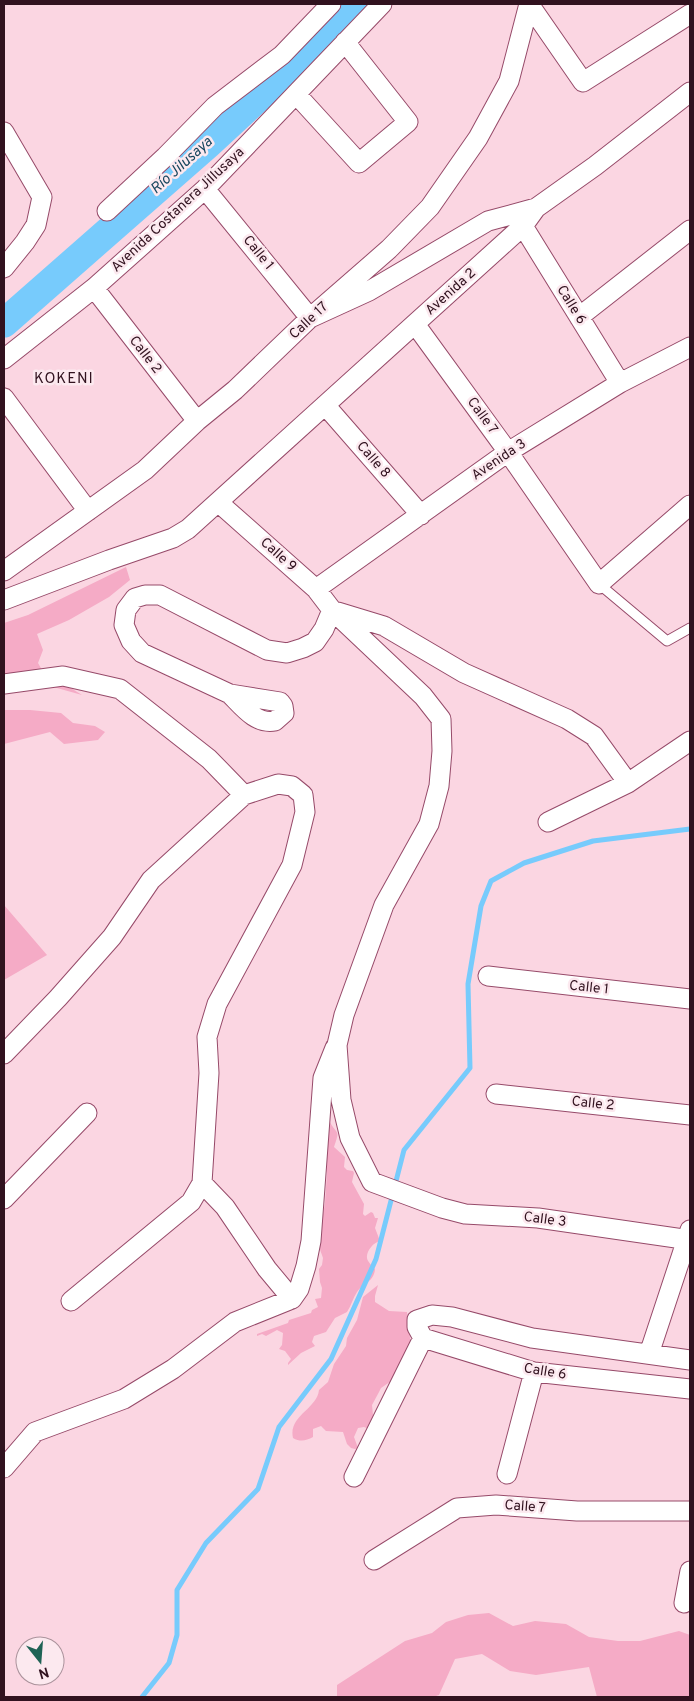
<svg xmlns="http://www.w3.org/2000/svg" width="694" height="1701" font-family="Overpass,sans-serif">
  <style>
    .green { fill: #f5abc6 }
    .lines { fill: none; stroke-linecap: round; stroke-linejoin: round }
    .stream { stroke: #77cbfc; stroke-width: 5 }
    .river { stroke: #77cbfc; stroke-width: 29 }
    .lane-casing { stroke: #964a69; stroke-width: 11 }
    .street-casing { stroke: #964a69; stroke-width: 21 }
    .lane { stroke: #fff; stroke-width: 9 }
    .street { stroke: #fff; stroke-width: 19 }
    .labels { text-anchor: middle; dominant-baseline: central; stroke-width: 5; stroke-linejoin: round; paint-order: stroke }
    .street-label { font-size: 14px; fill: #31121f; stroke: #fce9ef }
    .water-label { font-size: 15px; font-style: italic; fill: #17465e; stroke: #fce9ef }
    .neighbourhood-label { font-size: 15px; letter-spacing: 1px; fill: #31121f; stroke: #fce9ef }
  </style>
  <rect width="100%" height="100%" fill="#fbd6e2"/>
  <path class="green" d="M126,567L130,580L109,597L69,620L37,634L43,650L38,663L42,670L82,695L39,683L23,690L4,693V623L28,615Z
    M4,710H30L61,713L73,723L95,726L105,732L98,740L64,744L50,732L4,744Z
    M4,905L47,955L4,980Z
    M329,1120C336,1136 341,1127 334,1147L345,1157L344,1167L347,1170L353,1171L354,1173L352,1182L364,1204L363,1214L365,1216L371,1212L373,1213L375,1218H378L375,1228L380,1241C374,1242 366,1251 367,1258C367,1261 373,1267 375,1269C374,1282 363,1283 357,1292C353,1298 351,1306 347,1312L335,1318L326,1332L314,1336L312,1342L315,1346L301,1353L288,1365V1363L291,1359L285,1351L279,1349L282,1345L283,1333L277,1330L266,1336L262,1334L257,1336V1334L288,1323L289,1320L311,1313L312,1310L318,1307L315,1299L321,1298L322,1288L320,1282L319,1269L322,1265L323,1258L318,1244L325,1203L327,1173L325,1159Z
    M378,1285L375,1296V1302L389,1311L407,1312L410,1338L412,1347L397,1377L381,1388L379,1392L372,1405L374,1425L369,1429L364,1427L358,1428L354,1437L358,1448L355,1449L351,1448L347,1444L343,1432L326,1431L321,1426L313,1429V1437C306,1441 300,1442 293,1438C288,1416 317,1409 319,1390L328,1382L334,1364L346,1346L347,1338L357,1320L363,1297Z
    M489,1613L513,1626L535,1621L566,1624L589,1637L618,1641H640L679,1631L690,1635V1697H597L589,1667L536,1675L510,1671L482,1654L455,1659L439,1695L433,1697H337V1685L405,1641L432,1633L446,1622L468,1615Z"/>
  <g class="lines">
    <path class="stream" d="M142,1697L169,1663L177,1635V1590L206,1543L258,1489L279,1427L331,1359L376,1259L404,1150L470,1068L468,984L481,906L491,881L524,863L593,841L690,829"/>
    <path class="river" d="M4,323L208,144L285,73L354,4"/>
    <g class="lane-casing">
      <path id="lane" d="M599,584L667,641L690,628"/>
    </g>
    <g class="street-casing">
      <path id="street" d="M529,4L583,82L690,14
        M296,94L359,163L408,122L345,42
        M4,132L42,197L36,225L25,242L4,268
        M205,189L310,318L369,291L488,221L536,208
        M107,211L165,157L215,106L282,55L331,4
        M523,226L620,383
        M94,288L197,421
        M579,317L690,230
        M415,324L508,452L599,584L690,505
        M4,359L94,288L205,189L382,4
        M4,398L88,511
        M325,405L421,515
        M219,503L316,589L332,610L423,696L441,719L442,751L439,786L429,824L384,905L344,1015L337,1045L341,1100L350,1138L372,1182L442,1208L465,1214L538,1218L690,1240
        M4,571L145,470L197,421L235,390L310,318L389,249L430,207L478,138L509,81L529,4
        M316,589L508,452L620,383L690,347
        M4,600L109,560L173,538L188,529L523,226L536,208L595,166L690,92
        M338,612L384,626L464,673L567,719L594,736L628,783
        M4,684L63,676L120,689L209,759L244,795
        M230,694C242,706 256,725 275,721L284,713L283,706L280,702L230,694L142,653L131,641L124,625L126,610L135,598L145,595H160L267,650L287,653L303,648L315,642L324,629L332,610
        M548,822L628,783L690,741
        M488,976L690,999
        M4,1054L58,998L112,937L151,880L244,795L278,784L292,786L303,795L305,812L292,865L217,1004L207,1037L209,1073L202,1183L191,1202L71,1301
        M496,1094L690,1115
        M202,1183L225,1207L267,1269L292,1299
        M4,1199L87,1113
        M649,1354L690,1230
        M690,1360L532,1338L452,1317L432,1315L417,1320V1327L423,1338L534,1372L690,1389
        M4,1468L35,1432L124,1399L173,1369L235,1322L292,1299L299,1289L306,1266L311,1241L323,1078L335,1048
        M507,1474L534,1372
        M354,1477L423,1338
        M374,1560L457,1508L496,1505L577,1511H690
        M684,1603L690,1571"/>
    </g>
    <use href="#lane" class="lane"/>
    <use href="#street" class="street"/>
  </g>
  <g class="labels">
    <g class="street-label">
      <text transform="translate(178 210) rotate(-43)">Avenida Costanera Jillusaya</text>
      <text transform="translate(258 253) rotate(51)">Calle 1</text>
      <text transform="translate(451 292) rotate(-42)">Avenida 2</text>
      <text transform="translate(571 305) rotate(58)">Calle 6</text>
      <text transform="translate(309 321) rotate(-43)">Calle 17</text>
      <text transform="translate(145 355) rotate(52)">Calle 2</text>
      <text transform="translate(482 416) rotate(54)">Calle 7</text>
      <text transform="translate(373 460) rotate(49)">Calle 8</text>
      <text transform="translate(499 460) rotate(-34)">Avenida 3</text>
      <text transform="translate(278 555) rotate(42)">Calle 9</text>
      <text transform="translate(589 988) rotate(6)">Calle 1</text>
      <text transform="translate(593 1104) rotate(6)">Calle 2</text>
      <text transform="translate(545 1220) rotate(7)">Calle 3</text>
      <text transform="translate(545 1372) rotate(9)">Calle 6</text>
      <text transform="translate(525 1507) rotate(4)">Calle 7</text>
    </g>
    <g class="water-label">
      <text transform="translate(182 166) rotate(-42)">Río Jilusaya</text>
    </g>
    <g class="neighbourhood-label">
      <text x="64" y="379">KOKENI</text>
    </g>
  </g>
  <rect width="694" height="1701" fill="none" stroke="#31121f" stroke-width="10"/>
  <g transform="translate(40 1661) rotate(163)"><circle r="24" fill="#fce9ef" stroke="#ab939c"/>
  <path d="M0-4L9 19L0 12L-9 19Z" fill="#1f6355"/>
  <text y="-8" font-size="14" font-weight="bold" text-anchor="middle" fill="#31121f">N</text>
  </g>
</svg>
